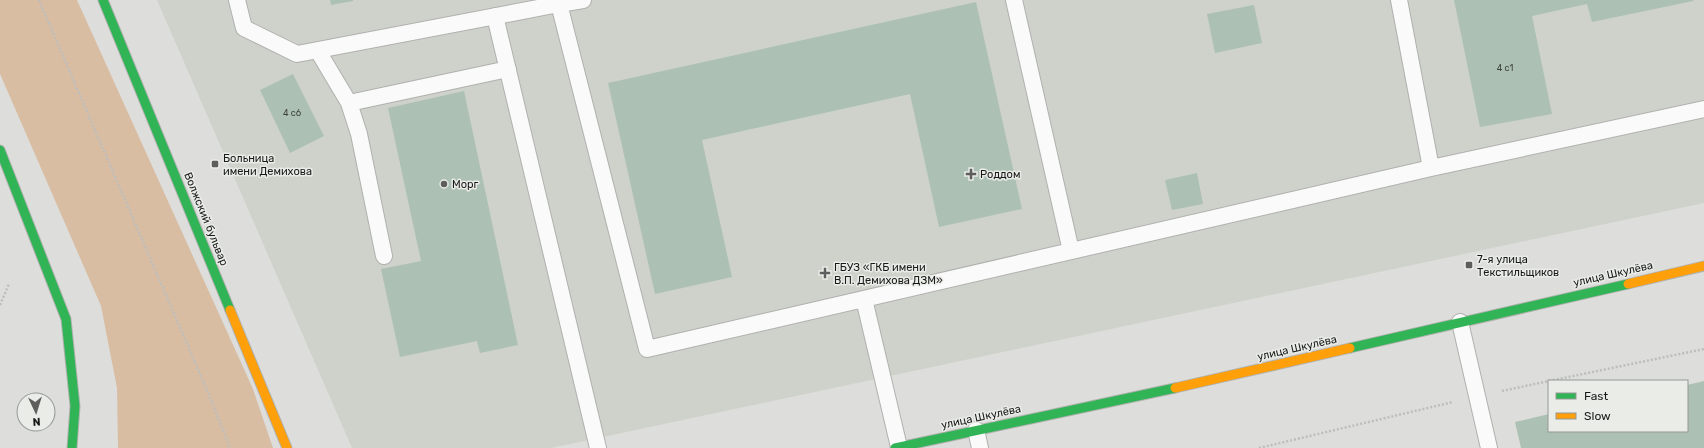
<svg xmlns="http://www.w3.org/2000/svg" width="1704" height="448" font-family="Rubik,sans-serif">
  <style>
    .built { fill: #ced2cb }
    .green { fill: #d9bda3 }
    .building { fill: #adc0b4 }
    .lines { fill: none; stroke-linecap: round; stroke-linejoin: round }
    .lane-casing { stroke: #b0b1af; stroke-width: 18 }
    .fast-casing { stroke: #b0b1af; stroke-width: 11 }
    .slow-casing { stroke: #b0b1af; stroke-width: 11 }
    .path { stroke: #bdbebc; stroke-width: 2.5; stroke-dasharray: 2 2; stroke-linecap: butt }
    .lane { stroke: #fafafa; stroke-width: 16 }
    .fast { stroke: #30b455; stroke-width: 9 }
    .slow { stroke: #ff9f0a; stroke-width: 9 }
    .poi-dot { fill: #5e5f5c; stroke: #eaece8; stroke-width: 1.5 }
    .labels { text-anchor: middle; dominant-baseline: central; stroke-width: 3; stroke-linejoin: round; paint-order: stroke }
    .number-label { font-size: 9px; fill: #3e443f }
    .poi-label { font-size: 11px; fill: #191a18; stroke: #eaece8; text-anchor: start }
    .street-label { font-size: 11px; fill: #191a18; stroke: #eaece8 }
  </style>
  <rect width="100%" height="100%" fill="#dddedb"/>
  <path class="built" d="M157,0H1704V203L551,448H352Z"/>
  <path class="green" d="M0,0H77L253,389L273,448H118L117,388L101,306L0,74Z"/>
  <path class="building" d="M330,0H353V1L331,5Z
    M1454,0H1693V1L1592,22L1587,4L1532,16L1552,114L1480,127Z
    M976,2L1022,209L939,227L910,94L702,140L732,277L655,294L608,83Z
    M1254,5L1262,43L1215,53L1207,14Z
    M293,74L324,136L290,153L260,90Z
    M464,91L518,345L480,353L477,341L400,357L381,269L421,261L388,108Z
    M1197,173L1203,204L1172,210L1165,180Z
    M1704,381V448H1521L1515,422L1549,414V431H1687V385Z"/>
  <g class="lines">
    <g class="lane-casing">
      <path id="lane" d="M237,0L244,28L297,54L559,4L647,349L1431,168
        M558,0L559,4L583,0
        M1014,0L1071,251
        M1399,0L1431,168L1704,109
        M495,16L598,448
        M318,51L349,103L359,134L384,256
        M349,103L508,69
        M864,299L899,447
        M1460,322L1489,448
        M976,430L980,448"/>
    </g>
    <g class="fast-casing">
      <path id="fast" d="M103,0L230,310
        M0,150L66,319L75,406L72,448
        M1350,348L1628,284
        M895,448L1175,388"/>
    </g>
    <g class="slow-casing">
      <path id="slow" d="M1628,284L1704,266
        M230,310L287,448
        M1175,388L1350,348"/>
    </g>
    <path class="path" d="M39,0L212,402L230,448
      M0,305L9,284
      M1549,381L1704,349
      M1502,391L1549,381
      M1259,448L1453,402"/>
    <use href="#lane" class="lane"/>
    <use href="#fast" class="fast"/>
    <use href="#slow" class="slow"/>
  </g>
  <g class="poi-dot">
    <rect x="211" y="160" width="8" height="8" rx="2"/>
    <path d="M969 168h4v4h4v4h-4v4h-4v-4h-4v-4h4z"/>
    <circle cx="444" cy="184" r="4"/>
    <rect x="1465" y="261" width="8" height="8" rx="2"/>
    <path d="M823 267h4v4h4v4h-4v4h-4v-4h-4v-4h4z"/>
  </g>
  <g class="labels">
    <g class="number-label">
      <text x="1505" y="68">4 с1</text>
      <text x="292" y="113">4 с6</text>
    </g>
    <g class="poi-label">
      <text x="223" y="158">Больница<tspan x="223" dy="13">имени Демихова</tspan></text>
      <text x="980" y="174">Роддом</text>
      <text x="452" y="184">Морг</text>
      <text x="1477" y="259">7-я улица<tspan x="1477" dy="13">Текстильщиков</tspan></text>
      <text x="834" y="267">ГБУЗ «ГКБ имени<tspan x="834" dy="13">В.П. Демихова ДЗМ»</tspan></text>
    </g>
    <g class="street-label">
      <text transform="translate(206 219) rotate(68)">Волжский бульвар</text>
      <text transform="translate(1613 274) rotate(-13)">улица Шкулёва</text>
      <text transform="translate(1297 348) rotate(-13)">улица Шкулёва</text>
      <text transform="translate(981 417) rotate(-12)">улица Шкулёва</text>
    </g>
  </g>
  <rect x="1548" y="380" width="140" height="52" fill="#eaece8" stroke="#969895"/>
  <rect x="1556" y="393" width="20" height="6" fill="#30b455" stroke="#969895"/>
  <text x="1584" y="400" font-size="12" fill="#191a18">Fast</text>
  <rect x="1556" y="413" width="20" height="6" fill="#ff9f0a" stroke="#969895"/>
  <text x="1584" y="420" font-size="12" fill="#191a18">Slow</text>
  <g transform="translate(36 412) rotate(176)"><circle r="19" fill="#eaece8" stroke="#969895"/>
  <path d="M0-3L7 15L0 10L-7 15Z" fill="#5e5f5c"/>
  <text y="-6" font-size="11" font-weight="bold" text-anchor="middle" fill="#191a18">N</text>
  </g>
</svg>
